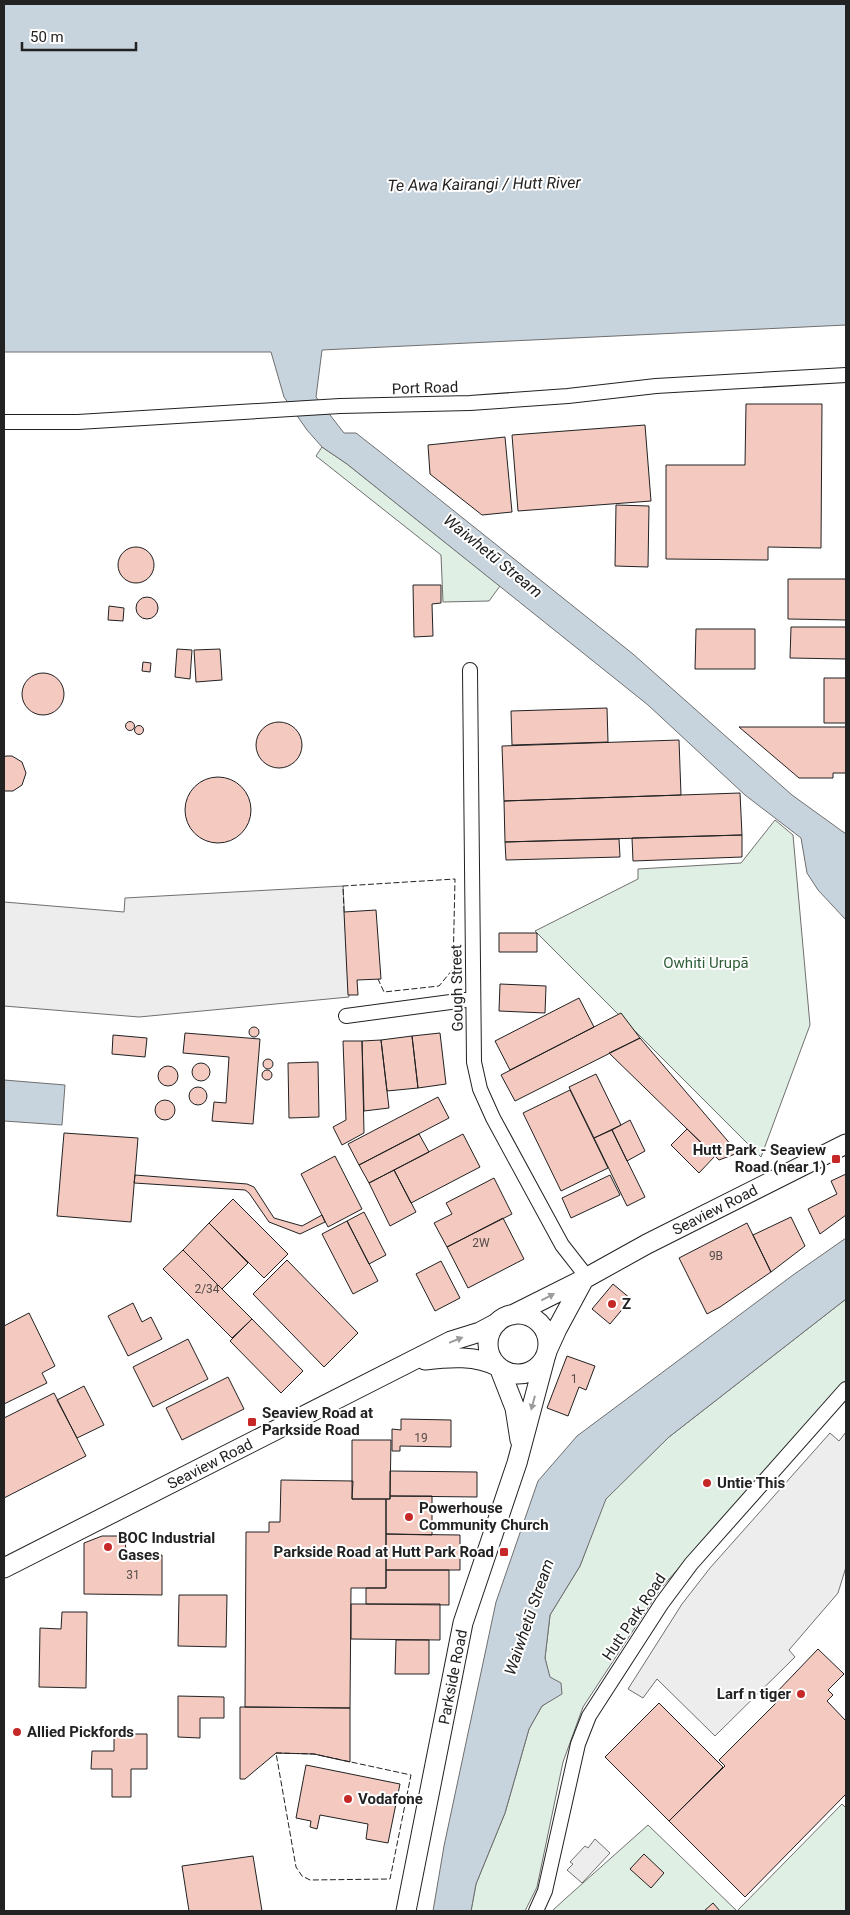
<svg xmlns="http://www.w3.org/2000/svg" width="850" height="1915" font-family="Roboto,sans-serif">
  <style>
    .green { fill: #e0efe3; stroke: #6f6f6f }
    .parking { fill: #ededed; stroke: #6f6f6f }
    .water { fill: #c7d3dd; stroke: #6f6f6f }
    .building { fill: #f3c9c0; stroke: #222 }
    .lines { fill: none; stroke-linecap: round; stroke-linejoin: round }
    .street-casing { stroke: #222; stroke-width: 16 }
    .secondary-casing { stroke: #222; stroke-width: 21 }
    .street { stroke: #fff; stroke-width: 14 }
    .secondary { stroke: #fff; stroke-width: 19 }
    .fence { stroke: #222; stroke-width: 1; stroke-dasharray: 6 2.5; stroke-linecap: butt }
    .oneway { fill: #9c9c9c }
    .poi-dot { fill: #c62828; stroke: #fff; stroke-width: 2 }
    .labels { text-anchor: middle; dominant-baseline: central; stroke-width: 4; stroke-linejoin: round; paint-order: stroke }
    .number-label { font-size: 12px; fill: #564c4a }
    .street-label { font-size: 15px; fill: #222; stroke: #fff }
    .park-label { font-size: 15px; fill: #2f5e38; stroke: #fff }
    .poi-label { font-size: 15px; font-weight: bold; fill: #222; stroke: #fff; text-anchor: start }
    .water-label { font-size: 16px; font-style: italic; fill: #222; stroke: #fff }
  </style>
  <rect width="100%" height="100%" fill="#fff"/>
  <path class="green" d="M322,447L347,464L500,586L489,601L443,602L441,555L316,456Z
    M775,820L793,835L810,1025L761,1157L535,931L638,879V869L741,863Z
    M846,1299V1380L661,1588L583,1707L563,1762L537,1887L525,1911H471L476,1884L505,1813L529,1729L542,1706L554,1698L545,1658L550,1615L580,1566L605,1499L669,1437Z
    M842,1804L846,1808V1911H737Z
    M648,1825L737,1911H552L565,1899Z"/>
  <path class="parking" d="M343,886L349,997L139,1017L4,1006V902L124,912L125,898Z
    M846,1432V1567L838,1593L789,1650L795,1657L715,1736L657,1679L643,1698L628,1689L682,1604L710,1568L830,1433L839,1441Z
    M595,1839L610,1853L582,1883L567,1870L573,1864L570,1862L585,1846L588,1848Z"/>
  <path class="water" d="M4,4H846V325L322,350L316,397L344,433H356L379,451L633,654L792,795L846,834V920L818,890L807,873L801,838L745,795L648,705L347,464L322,447L307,430L284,397L271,352H4Z
    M4,1080L65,1085L62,1125L4,1121Z
    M846,1238V1299L669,1437L606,1499L580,1566L550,1615L545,1658L550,1677L561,1683L562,1694L542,1706L529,1729L505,1813L476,1884L471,1911H433L444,1846L496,1602L538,1481L577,1436L793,1275Z"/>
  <path class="building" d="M746,404H822L821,548L768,547V560L666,559V465H745Z
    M645,425L651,501L518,511L512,435Z
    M505,437L512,512L482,515L430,474L428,445Z
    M616,505L649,506L648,567L615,566Z
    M118 565a18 18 0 1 1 36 0a18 18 0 1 1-36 0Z
    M788,579H846V620L788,619Z
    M413,585H441V603L432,604L433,636L414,637Z
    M136 608a11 11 0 1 1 22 0a11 11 0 1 1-22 0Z
    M109,606L124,608L123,621L108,620Z
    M791,627H846V659L790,658Z
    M696,629H755V669H695Z
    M177,649L192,650L190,679L175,677Z
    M220,649L222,680L196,682L194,650Z
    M143,662L151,663L150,672L142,671Z
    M22 694a21 21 0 1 1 42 0a21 21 0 1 1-42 0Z
    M824,678H846V723H824Z
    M607,708L608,742L512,745L511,711Z
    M125.5 726a4.5 4.5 0 1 1 9 0a4.5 4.5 0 1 1-9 0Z
    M256 745a23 23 0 1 1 46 0a23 23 0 1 1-46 0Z
    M134.5 730a4.5 4.5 0 1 1 9 0a4.5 4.5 0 1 1-9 0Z
    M739,727H846V773H833V778H799Z
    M679,740L681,795L504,801L502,746Z
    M6,756H12L22,762L26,773L22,785L13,791H4V757Z
    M185 810a33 33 0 1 1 66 0a33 33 0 1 1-66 0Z
    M740,793L742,835L505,842L504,801Z
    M742,835V857L633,861L632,838Z
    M619,839L620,857L506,860L505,842Z
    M376,910L381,979L357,980L358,995H348L344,912Z
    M499,933H537V952H499Z
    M500,984L546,986L545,1013L499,1011Z
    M579,998L594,1027L510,1070L495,1041Z
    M621,1013L640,1038L515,1101L501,1075Z
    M249 1032a5 5 0 1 1 10 0a5 5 0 1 1-10 0Z
    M185,1033L260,1039L253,1124L212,1121L214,1102L226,1103L229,1057L183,1053Z
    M440,1033L446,1084L418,1088L412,1036Z
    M113,1035L147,1038L145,1057L112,1054Z
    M412,1036L418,1088L387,1091L381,1040Z
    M640,1038L738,1153L719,1160L609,1053Z
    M381,1040L389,1108L364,1111L362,1041Z
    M343,1041H362L364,1133L342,1145L333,1127L346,1120Z
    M263 1064a5 5 0 1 1 10 0a5 5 0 1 1-10 0Z
    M318,1062L319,1117L289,1118L288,1063Z
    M192 1072a9 9 0 1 1 18 0a9 9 0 1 1-18 0Z
    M158 1076a10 10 0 1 1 20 0a10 10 0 1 1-20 0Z
    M262 1075a5 5 0 1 1 10 0a5 5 0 1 1-10 0Z
    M596,1074L621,1125L594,1138L569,1087Z
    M189 1096a9 9 0 1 1 18 0a9 9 0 1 1-18 0Z
    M570,1090L608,1168L561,1191L523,1113Z
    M438,1097L449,1118L359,1165L348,1144Z
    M155 1110a10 10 0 1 1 20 0a10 10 0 1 1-20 0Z
    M630,1120L645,1151L627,1161L612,1130Z
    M687,1129L715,1156L699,1173L671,1145Z
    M612,1130L645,1197L627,1206L594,1138Z
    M64,1133L138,1138L131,1222L57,1216Z
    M419,1134L429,1152L369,1183L359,1165Z
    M463,1134L480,1167L411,1203L394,1170Z
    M335,1156L362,1209L328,1227L301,1174Z
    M394,1170L416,1212L390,1226L369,1183Z
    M846,1174V1215L820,1234L808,1209L837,1194L831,1181Z
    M135,1175L247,1184L254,1187L274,1218L302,1226L322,1215L325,1222L300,1234L269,1222L249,1193L245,1190L134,1183Z
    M610,1175L620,1195L571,1218L562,1198Z
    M494,1178L512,1214L447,1247L434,1223L452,1214L446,1203Z
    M233,1199L288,1254L264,1278L209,1223Z
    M364,1212L386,1255L369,1264L347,1221Z
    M791,1217L805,1246L771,1272L753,1235Z
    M503,1218L524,1259L468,1288L447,1247Z
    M347,1221L378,1281L353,1294L322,1234Z
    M209,1223L248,1263L222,1289L183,1250Z
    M747,1223L771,1272L720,1307L707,1314L679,1258Z
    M183,1250L252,1319L232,1338L163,1269Z
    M287,1260L358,1333L324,1367L253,1294Z
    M441,1261L460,1298L435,1311L416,1274Z
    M613,1284L631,1299L610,1324L592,1309Z
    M133,1303L142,1322L151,1317L162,1339L128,1356L108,1316Z
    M29,1313L55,1366L42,1373L47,1383L4,1404V1326Z
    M252,1319L303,1371L281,1393L230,1341Z
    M188,1339L208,1379L153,1407L133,1367Z
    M567,1356L595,1366L586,1390L579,1387L568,1416L547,1408Z
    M228,1377L244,1409L182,1440L166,1408Z
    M84,1386L104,1425L77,1438L57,1400Z
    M54,1393L86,1456L4,1498V1418Z
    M401,1419L451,1420V1447L400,1446V1451H392V1429L401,1430Z
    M352,1440H391L390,1499H352Z
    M390,1471L477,1472V1497L390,1496Z
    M281,1480L353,1481L352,1499H386V1588H351L350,1708L245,1707L246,1532H269V1522H280Z
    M390,1496H432V1535L386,1534V1499H390Z
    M386,1534L460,1535V1570H386Z
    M102,1536H125L126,1555H162V1595L84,1594V1543Z
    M386,1570H449V1605L366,1604V1588H386Z
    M179,1595H227L226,1647L178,1646Z
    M351,1604H440V1640L351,1639Z
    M62,1612H87L86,1688L39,1687L40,1628L61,1629Z
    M396,1640H429V1674H395Z
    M818,1649L844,1674L828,1690L833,1695L827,1701L846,1721V1794L745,1897L669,1821L725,1766L719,1760L778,1701L773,1696Z
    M178,1696L224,1697V1718H200V1738L178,1737Z
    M659,1703L723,1767L669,1821L605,1757Z
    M240,1707L350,1708V1762L314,1754L276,1753L245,1779H240Z
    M114,1734H147V1769H131V1797H112V1769H91L92,1751H114Z
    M306,1765L400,1784L388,1843L366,1839L368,1824L320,1815L317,1829L310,1827L311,1821L296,1818Z
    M644,1854L664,1873L651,1888L630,1869Z
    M253,1856L262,1911H189L182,1866Z
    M713,1903L720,1911H704Z"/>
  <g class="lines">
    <g class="street-casing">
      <path id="street" d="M4,422H78L340,406L470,403L568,396L656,386L846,375
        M470,670L474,1062L480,1089L493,1118L562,1245L587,1277
        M346,1016L473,999
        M536,1911L545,1891L578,1744L589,1716L662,1603L691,1564L846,1389"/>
    </g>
    <g class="secondary-casing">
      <path id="secondary" d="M488 1344a30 30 0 1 1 60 0a30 30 0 1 1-60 0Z
        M512,1315L584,1279L647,1244L846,1144
        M547,1351L557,1329L584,1279
        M425,1360C450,1357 476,1355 499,1367L515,1408L520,1440
        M4,1568L451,1341L480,1332L497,1323
        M406,1911L463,1623L517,1463L545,1358"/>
    </g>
    <use href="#street" class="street"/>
    <use href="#secondary" class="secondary"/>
    <path class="fence" d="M344,912L343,886L455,879L453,969L439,986L384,992L378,979
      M276,1753L314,1754L411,1775L390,1879L310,1880L302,1876L296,1867Z"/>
  </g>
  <defs><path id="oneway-solid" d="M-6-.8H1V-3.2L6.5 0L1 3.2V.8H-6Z" transform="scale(1.25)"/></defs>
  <g class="oneway">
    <use href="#oneway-solid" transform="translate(548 1297) rotate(-27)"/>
    <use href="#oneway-solid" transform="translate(456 1340) rotate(-22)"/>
    <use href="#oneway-solid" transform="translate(533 1403) rotate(105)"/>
  </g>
  <g class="poi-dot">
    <rect x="831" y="1154" width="10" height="10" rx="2.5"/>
    <circle cx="612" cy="1304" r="5"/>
    <rect x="247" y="1417" width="10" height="10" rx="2.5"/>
    <circle cx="707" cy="1483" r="5"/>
    <circle cx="409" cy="1517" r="5"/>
    <circle cx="108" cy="1547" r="5"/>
    <rect x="499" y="1547" width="10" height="10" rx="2.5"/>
    <circle cx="801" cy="1694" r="5"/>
    <circle cx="17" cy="1732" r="5"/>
    <circle cx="348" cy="1799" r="5"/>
  </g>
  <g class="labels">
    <g class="number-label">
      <text x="481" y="1243">2W</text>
      <text x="716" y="1256">9B</text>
      <text x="207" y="1289">2/34</text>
      <text x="574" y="1379">1</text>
      <text x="421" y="1438">19</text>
      <text x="133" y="1575">31</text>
    </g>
    <g class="street-label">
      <text transform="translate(425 388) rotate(-2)">Port Road</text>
      <text transform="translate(457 988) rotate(-91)">Gough Street</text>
      <text transform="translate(715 1210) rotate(-27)">Seaview Road</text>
      <text transform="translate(210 1464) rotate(-27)">Seaview Road</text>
      <text transform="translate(634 1617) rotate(-56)">Hutt Park Road</text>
      <text transform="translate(453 1677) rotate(-79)">Parkside Road</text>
    </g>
    <g class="park-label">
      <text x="706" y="963">Owhiti Urupā</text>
    </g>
    <g class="poi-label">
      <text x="826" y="1150" text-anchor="end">Hutt Park - Seaview<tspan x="826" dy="17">Road (near 1)</tspan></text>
      <text x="622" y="1304">Z</text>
      <text x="262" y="1413">Seaview Road at<tspan x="262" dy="17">Parkside Road</tspan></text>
      <text x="717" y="1483">Untie This</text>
      <text x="419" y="1508">Powerhouse<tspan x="419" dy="17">Community Church</tspan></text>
      <text x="118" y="1538">BOC Industrial<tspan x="118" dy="17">Gases</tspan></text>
      <text x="494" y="1552" text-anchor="end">Parkside Road at Hutt Park Road</text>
      <text x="791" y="1694" text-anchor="end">Larf n tiger</text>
      <text x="27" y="1732">Allied Pickfords</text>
      <text x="358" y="1799">Vodafone</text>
    </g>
    <g class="water-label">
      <text transform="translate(484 184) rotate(-1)">Te Awa Kairangi / Hutt River</text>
      <text transform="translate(493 556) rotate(39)">Waiwhetū Stream</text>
      <text transform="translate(529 1617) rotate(-71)">Waiwhetū Stream</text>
    </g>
  </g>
  <rect width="850" height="1915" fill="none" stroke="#222222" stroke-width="10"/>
  <path d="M22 42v8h114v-8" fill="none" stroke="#222222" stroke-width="2.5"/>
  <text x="30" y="42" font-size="15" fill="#222222" stroke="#ffffff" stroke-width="4" paint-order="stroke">50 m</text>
</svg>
